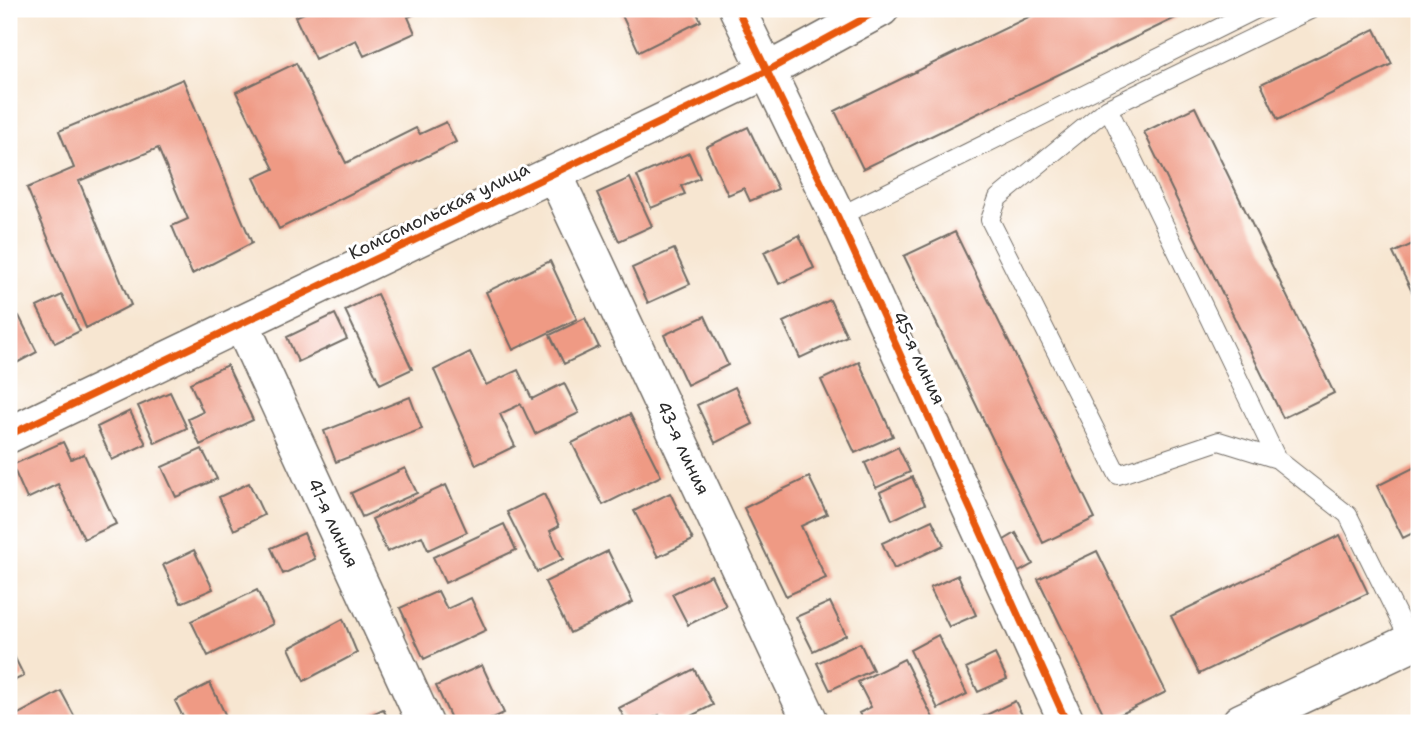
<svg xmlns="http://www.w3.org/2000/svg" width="1428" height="732" font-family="'Shantell Sans',sans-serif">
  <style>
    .building { fill: #ef9a84 }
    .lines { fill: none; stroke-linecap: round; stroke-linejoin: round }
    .service-casing { stroke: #726c65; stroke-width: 20 }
    .minor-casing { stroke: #726c65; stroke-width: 38 }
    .secondary-casing { stroke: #726c65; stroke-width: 41 }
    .service { stroke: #fff; stroke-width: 18 }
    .minor { stroke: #fff; stroke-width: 35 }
    .secondary { stroke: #fff; stroke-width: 38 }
    .cycleway-casing { stroke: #fff; stroke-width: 11 }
    .cycleway { stroke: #e8590c; stroke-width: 7 }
    .labels { text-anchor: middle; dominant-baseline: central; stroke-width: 6; stroke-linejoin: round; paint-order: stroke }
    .street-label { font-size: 18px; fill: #2b2b2b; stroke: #fff }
  </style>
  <rect width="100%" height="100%" fill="#fff"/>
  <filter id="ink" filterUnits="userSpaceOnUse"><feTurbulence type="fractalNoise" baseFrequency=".0143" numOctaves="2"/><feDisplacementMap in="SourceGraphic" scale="14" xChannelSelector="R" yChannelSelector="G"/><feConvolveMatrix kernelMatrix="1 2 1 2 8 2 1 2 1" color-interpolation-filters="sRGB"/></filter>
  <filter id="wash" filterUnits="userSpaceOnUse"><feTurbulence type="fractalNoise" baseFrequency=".00686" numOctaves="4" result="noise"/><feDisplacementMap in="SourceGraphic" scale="28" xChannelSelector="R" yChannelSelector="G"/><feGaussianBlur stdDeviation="1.57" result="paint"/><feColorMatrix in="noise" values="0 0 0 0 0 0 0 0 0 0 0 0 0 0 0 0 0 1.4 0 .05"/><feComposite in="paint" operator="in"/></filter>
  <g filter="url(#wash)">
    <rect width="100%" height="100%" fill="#f7e6d1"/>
    <g id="blocks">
      <path class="building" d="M313,9H427L408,17L415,33L364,56L356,40L315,59L295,17Z
        M619,9H695L701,21L639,52Z
        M1045,9H1194L863,169L835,111Z
        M1375,29L1392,64L1278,120L1261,84Z
        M296,63L346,163L416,128L420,134L446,122L456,142L279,229L254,178L274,169L236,92Z
        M183,79L252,243L192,274L172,226L188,219L158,148L79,181L131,305L86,328L27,188L74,168L59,131Z
        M1195,107L1334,393L1283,418L1144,132Z
        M748,127L778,189L750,201L744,188L728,195L706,147Z
        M689,153L700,178L681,186L685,194L651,208L637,176Z
        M630,178L652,226L619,241L597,193Z
        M955,232L1095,518L1043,543L904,256Z
        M799,235L814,268L779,284L764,252Z
        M1419,241V291L1413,294L1393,253Z
        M674,249L690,284L648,303L632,268Z
        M550,261L577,319L513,350L486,292Z
        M377,294L412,369L380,384L345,310Z
        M62,295L80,331L55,343L37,307Z
        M830,300L847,336L800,358L783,322Z
        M335,314L347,339L298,362L287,337Z
        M19,316L37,352L11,366L9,361V321Z
        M705,316L728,365L687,385L664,335Z
        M585,318L599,347L564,364L550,335Z
        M470,352L486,385L518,370L532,399L564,383L579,413L535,434L521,404L500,414L515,446L476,465L434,370Z
        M859,362L893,436L855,453L821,380Z
        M227,365L253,420L200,445L188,419L203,412L190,383Z
        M735,387L753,424L715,443L697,405Z
        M170,392L187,428L155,443L138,406Z
        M410,397L422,429L336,462L324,431Z
        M130,411L146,444L112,460L97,427Z
        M630,414L661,476L603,505L572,443Z
        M63,442L71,459L84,454L116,524L84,539L58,484L27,499L12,465Z
        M898,447L910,472L876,488L865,463Z
        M202,449L217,479L176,497L162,467Z
        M1419,465V530L1403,538L1377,486Z
        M405,468L417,493L362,517L351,493Z
        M809,477L827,514L801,526L826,578L786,596L744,508Z
        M912,477L925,504L892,520L880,492Z
        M249,483L264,515L234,530L219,497Z
        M446,485L467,532L428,550L422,536L387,552L372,519Z
        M670,493L693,540L658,557L634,511Z
        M544,494L559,526L550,531L563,559L537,572L507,512Z
        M932,520L944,545L894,569L882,543Z
        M504,524L516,550L445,583L433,557Z
        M304,533L315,559L283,574L271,548Z
        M1016,533L1033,564L1006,579L989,549Z
        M1340,535L1368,593L1199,674L1171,616Z
        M194,550L213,589L181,603L163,565Z
        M608,551L633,602L570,633L545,582Z
        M1097,551L1166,692L1107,721L1038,579Z
        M711,575L726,606L688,625L672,594Z
        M958,575L976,615L949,627L930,588Z
        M257,590L273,624L208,656L191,621Z
        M438,591L447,609L471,598L486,630L424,659L400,608Z
        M830,602L846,635L813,651L796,617Z
        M343,619L357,653L304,681L289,648Z
        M938,635L967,694L938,709L910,650Z
        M860,643L873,670L830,690L817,663Z
        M9,646L24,676L9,683Z
        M995,654L1007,679L978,692L966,668Z
        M904,659L935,722L865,723L859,713L871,707L858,682Z
        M482,665L504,713L482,723H453L436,686Z
        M694,669L713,705L677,723H664L659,715L643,723H627L619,708Z
        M210,683L226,716L212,723H186L175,701Z
        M61,691L77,721L73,723H9V719Z
        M1015,701L1026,723H970Z
        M383,709L390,723H353Z"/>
    </g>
  </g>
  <g filter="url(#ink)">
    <use href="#blocks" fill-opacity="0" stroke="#726c65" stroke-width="2"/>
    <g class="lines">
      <g class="service-casing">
        <path id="service" d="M1108,108L1277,459L1348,515L1411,643
          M838,217L1257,9
          M1277,459L1219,441L1118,475L990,220L998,198L1108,108L1312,9"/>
      </g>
      <g class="minor-casing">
        <path id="minor" d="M737,9L838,217L1067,723
          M554,173L811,723
          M241,323L425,723
          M9,435L767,71L881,9"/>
      </g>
      <g class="secondary-casing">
        <path id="secondary" d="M1241,723L1419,639"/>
      </g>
      <use href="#service" class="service"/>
      <use href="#minor" class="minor"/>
      <use href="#secondary" class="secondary"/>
      <g class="cycleway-casing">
        <path id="cycleway" d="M737,9L838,217L1067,723
          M9,435L767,71L881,9"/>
      </g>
      <use href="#cycleway" class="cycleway"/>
    </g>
  </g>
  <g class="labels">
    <g class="street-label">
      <text transform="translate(439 211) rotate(-26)">Комсомольская улица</text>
      <text transform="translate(919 358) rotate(65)">45-я линия</text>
      <text transform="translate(683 448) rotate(65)">43-я линия</text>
      <text transform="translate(333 523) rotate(65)">41-я линия</text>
    </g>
  </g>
  <rect width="1428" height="732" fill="none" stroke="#fff" stroke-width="35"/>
</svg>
